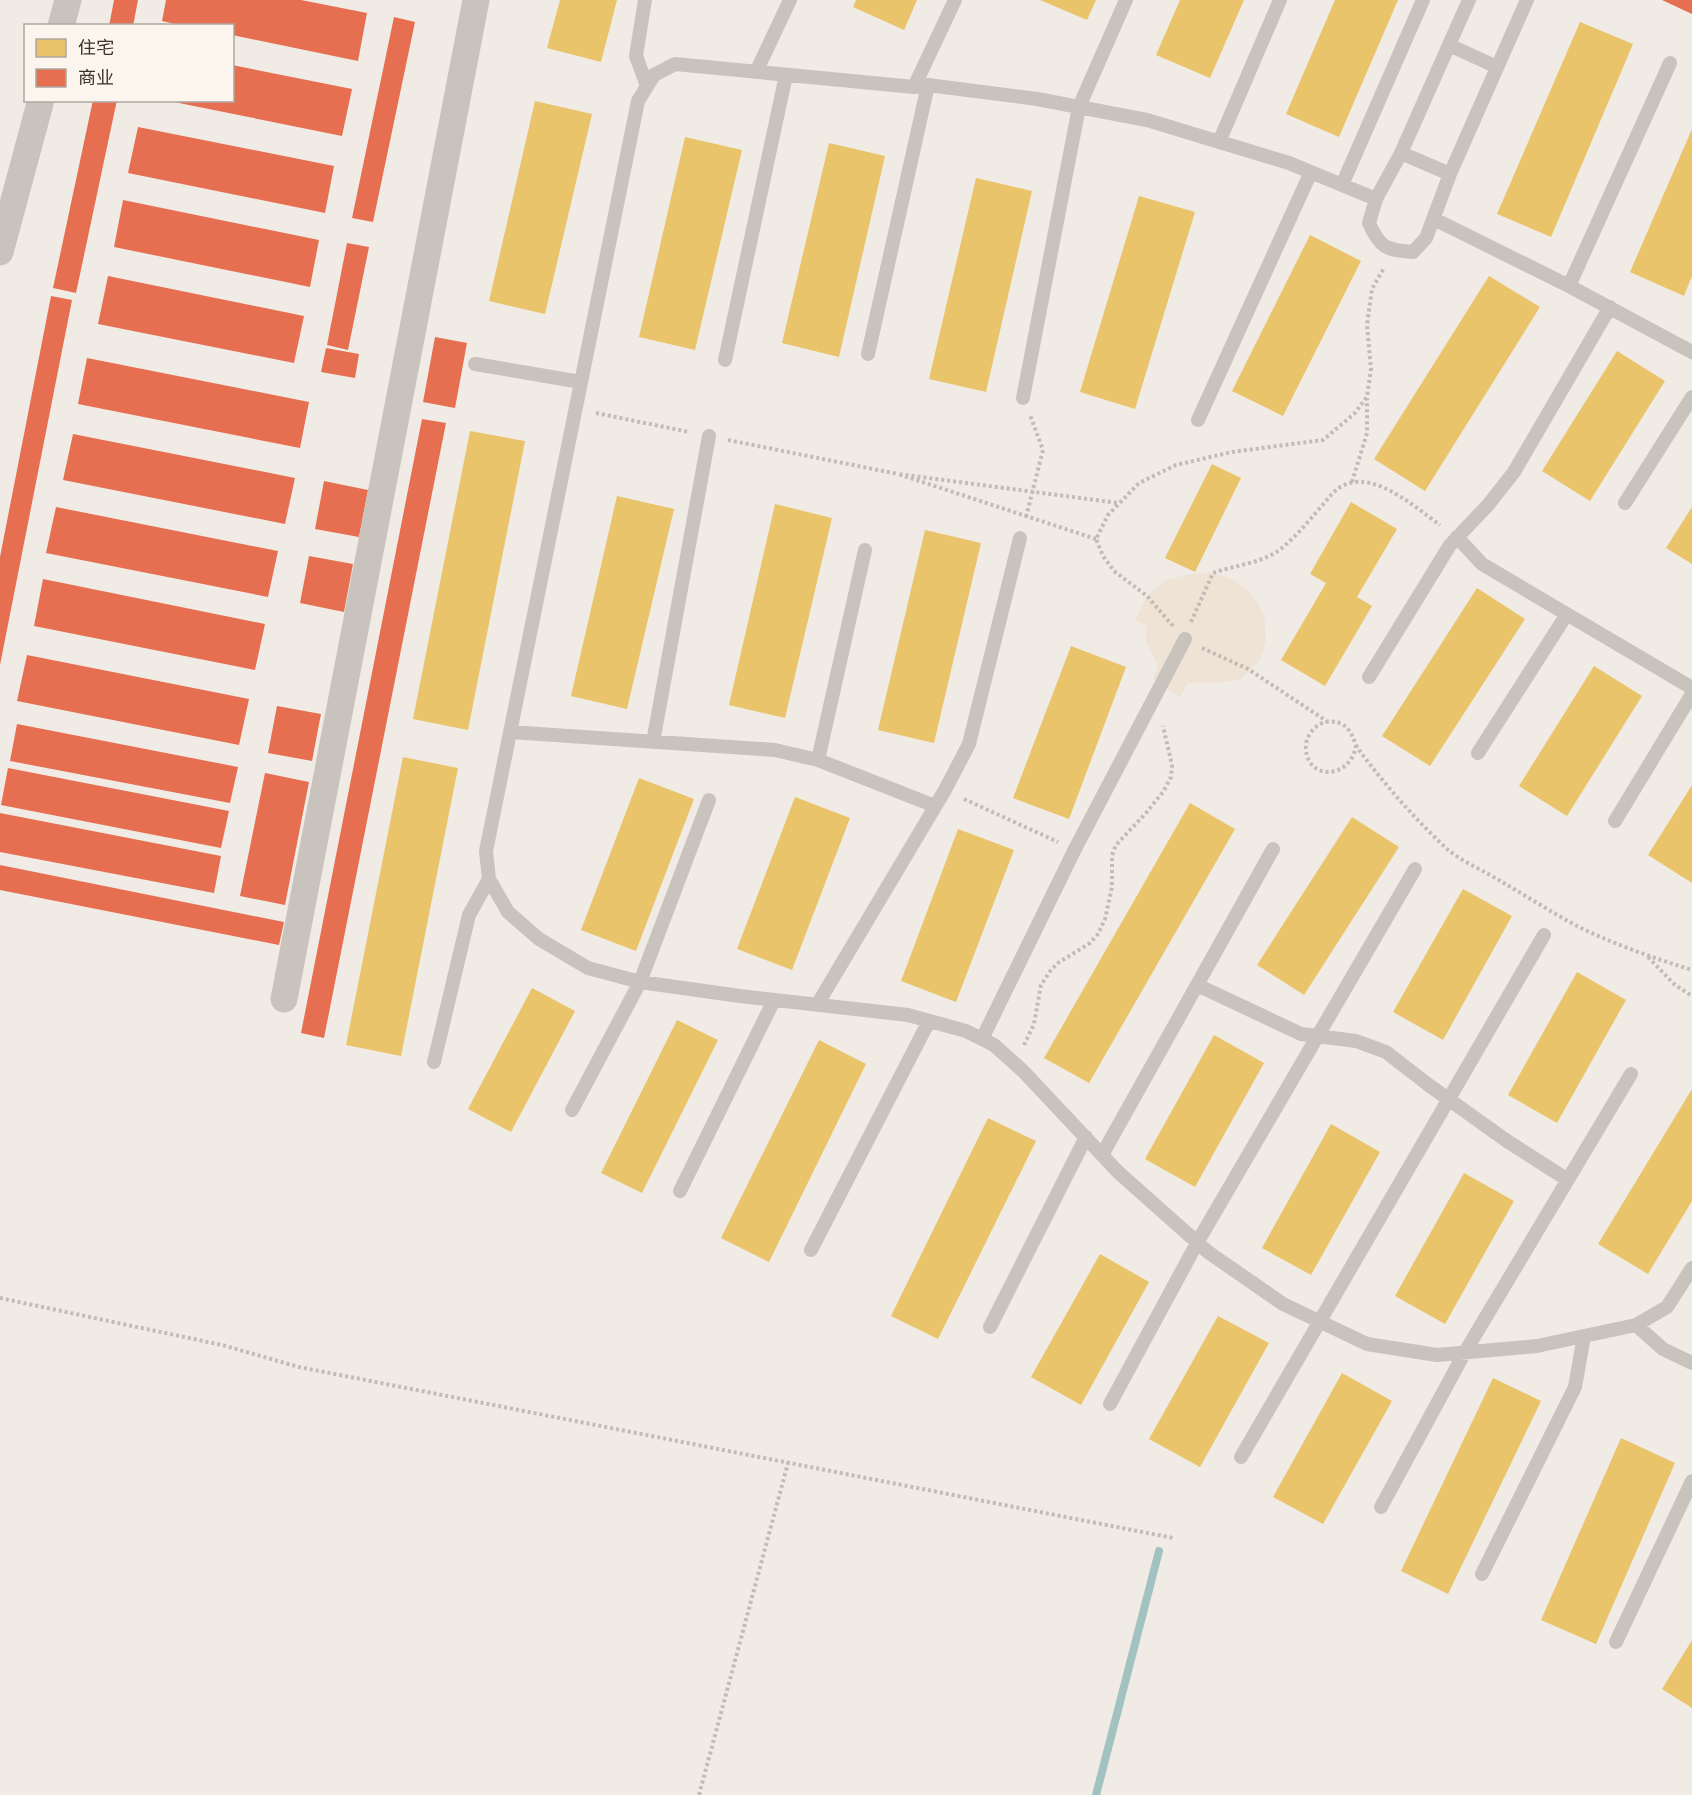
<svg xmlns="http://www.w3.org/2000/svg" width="1692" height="1795" font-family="'Open Sans','Noto Sans SC',sans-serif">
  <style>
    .plaza { fill: #eee3d5 }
    .homes { fill: #e9c46a }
    .shops { fill: #e76f51 }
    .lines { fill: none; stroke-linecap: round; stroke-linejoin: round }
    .stream { stroke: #a1c2c1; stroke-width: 8 }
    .path { stroke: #c2bbb6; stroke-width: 4; stroke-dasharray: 3 3; stroke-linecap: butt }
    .service { stroke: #c9c3be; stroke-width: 14 }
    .minor { stroke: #c9c3be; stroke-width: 27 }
  </style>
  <rect width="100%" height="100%" fill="#f0ebe5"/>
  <path class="plaza" d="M1196,573H1213L1233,580L1249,591L1260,606L1265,621L1266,642L1260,660L1241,679L1220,683H1188L1180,697L1153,679L1158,666L1146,641V626L1135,620L1147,596L1166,580Z"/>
  <path class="homes" d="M560,0H617L601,62L547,48Z
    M856,0H917L904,30L853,7Z
    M1040,0H1096L1087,20Z
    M1180,0H1244L1210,78L1156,55Z
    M1335,0H1398L1339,137L1286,114Z
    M1580,22L1633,44L1551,237L1497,214Z
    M535,101L592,114L545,314L489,301Z
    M1692,129V276L1684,296L1630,272Z
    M685,137L742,150L695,350L639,337Z
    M829,143L885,156L839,357L782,343Z
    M976,178L1032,191L986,392L929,379Z
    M1139,196L1195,212L1135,409L1080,392Z
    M1310,235L1361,261L1283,416L1232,391Z
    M1489,276L1540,307L1425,491L1374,459Z
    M1617,351L1665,381L1590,501L1542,471Z
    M470,431L525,441L468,730L413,719Z
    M1212,464L1241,478L1195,572L1165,558Z
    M617,496L674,509L627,709L571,696Z
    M1351,502L1397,529L1357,597L1372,606L1325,686L1281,660L1326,583L1310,574Z
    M775,504L832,518L785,718L729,705Z
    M1692,507V564L1666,548Z
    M925,530L981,543L934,743L878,730Z
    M1477,588L1525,619L1430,766L1382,736Z
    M1071,646L1126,667L1069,819L1013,798Z
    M1594,666L1642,696L1567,816L1519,786Z
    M403,757L458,768L401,1056L346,1045Z
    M639,778L694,799L636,951L581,930Z
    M1692,785V883L1648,855Z
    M795,797L850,818L792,970L737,949Z
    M1190,803L1235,829L1089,1083L1044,1058Z
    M1352,817L1399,847L1304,995L1257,965Z
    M958,829L1014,850L956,1002L901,981Z
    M1463,889L1512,916L1443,1040L1393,1012Z
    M1577,972L1626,1000L1557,1123L1508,1095Z
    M532,988L575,1011L511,1132L468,1109Z
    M677,1020L718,1040L642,1193L601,1173Z
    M1214,1035L1264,1063L1195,1187L1145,1159Z
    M819,1040L866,1064L769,1262L721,1238Z
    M1692,1089V1201L1648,1274L1598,1244Z
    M988,1118L1036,1141L938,1339L891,1316Z
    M1331,1124L1380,1152L1311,1275L1262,1248Z
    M1464,1173L1514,1201L1445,1324L1395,1296Z
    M1100,1254L1149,1282L1081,1405L1031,1377Z
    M1218,1316L1269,1343L1200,1467L1149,1439Z
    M1342,1373L1392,1401L1323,1524L1273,1497Z
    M1493,1378L1541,1401L1448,1594L1401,1571Z
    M1621,1438L1675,1463L1596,1644L1541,1620Z
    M1692,1640V1708L1662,1689Z"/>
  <path class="shops" d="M114,0H138L133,26H109Z
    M166,0H301L367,13L358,61L232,35V26H184L162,21Z
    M1662,0H1692V14Z
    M394,17L415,22L373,222L352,218Z
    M232,65L352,89L342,136L174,102L232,100Z
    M93,100H117L76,293L53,288Z
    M138,127L334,166L325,213L128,173Z
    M123,200L319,240L310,287L114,247Z
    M347,243L369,247L348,350L327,345Z
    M108,276L304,316L294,363L98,324Z
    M51,296L72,300L0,665V557Z
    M435,337L467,343L455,408L423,402Z
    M326,348L359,354L355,378L321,372Z
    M87,358L309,402L300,448L78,404Z
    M422,419L446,423L324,1038L301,1033Z
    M73,434L295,478L285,524L63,480Z
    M324,481L368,490L359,537L315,529Z
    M56,507L278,551L268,597L46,553Z
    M309,556L353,564L344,612L300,603Z
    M43,579L265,624L255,670L34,626Z
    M27,655L249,699L239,745L17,701Z
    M277,706L321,714L312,761L268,753Z
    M17,724L238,767L230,803L10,761Z
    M8,768L229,811L221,848L1,805Z
    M265,773L309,782L285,905L240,896Z
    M0,813L221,856L214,893L0,852Z
    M0,865L284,922L279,945L0,890Z"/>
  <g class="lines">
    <path class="stream" d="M1096,1795L1159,1551"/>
    <path class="path" d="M596,413L689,432
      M728,440L898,474
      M1352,482L1367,433V398
      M1026,517L1043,450L1030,415
      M1096,539L898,474L1118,503
      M1191,622L1213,573C1235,565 1264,563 1282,548C1301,532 1316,512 1332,494C1364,460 1413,506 1440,525
      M1173,626L1147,596L1114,571L1103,556L1096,539L1108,515L1139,483L1176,465L1232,452L1323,440L1354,414L1367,397L1371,369L1367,325L1372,289L1384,268
      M1202,648L1248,669L1328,722
      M1356,745C1352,778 1309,782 1306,750C1304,731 1324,715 1342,724C1353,731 1353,741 1359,750C1385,785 1415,819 1447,849C1462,862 1485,871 1502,882C1528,897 1554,914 1581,928C1616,945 1654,958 1692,970
      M964,799L1058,842
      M1648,957L1675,985L1692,996
      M1024,1045L1034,1024L1041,985L1051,970L1058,963L1090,943L1098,934L1105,919L1112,887V855L1116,845L1146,813L1163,792L1171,777L1172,765L1163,726
      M0,1298L222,1345L299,1367L1173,1538
      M699,1795L788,1463"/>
    <path class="service" d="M645,0L636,56L647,86
      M1469,0L1401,153L1376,199L1369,223C1380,248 1386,250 1413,252L1426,238L1450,174L1527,0
      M1449,45L1497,67
      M756,72L790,0
      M914,87L955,0
      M1219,142L1280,0
      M1401,153L1450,174
      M1342,185L1423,0
      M1376,199L1289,163L1147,120L1037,99L928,85L914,87L675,64L654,75L638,101L486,851L489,879L508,912L539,939L588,968L640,982L740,996L908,1015L966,1031L994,1045L1023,1071L1118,1172L1208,1252L1283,1304L1367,1344L1437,1355L1537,1346L1636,1325L1667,1307L1692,1268
      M1434,219L1569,286L1692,352
      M1569,286L1670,63
      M868,354L928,85
      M725,360L786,75
      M475,364L581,382
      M1023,398L1079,107L1126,0
      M1198,420L1311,172
      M1625,503L1692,397
      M1457,537L1482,564L1692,688
      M1369,677L1450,545L1488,505L1514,472L1610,307
      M510,732L775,750L818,760L935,806
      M653,742L709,436
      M1478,753L1567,614
      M818,760L865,550
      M1615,821L1692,694
      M1197,985L1301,1034L1356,1041L1386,1052L1430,1086L1507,1141L1568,1180
      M817,1005L945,790L969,744L1020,538
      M982,1039L1075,849L1185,639
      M434,1062L469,915L489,879
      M572,1110L640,982L709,800
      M1102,1155L1273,849
      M680,1191L774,1000
      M811,1250L929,1021
      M1636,1325L1663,1349L1692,1363
      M990,1327L1086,1137
      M1110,1404L1197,1243L1415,869
      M1241,1457L1544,935
      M1381,1507L1465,1352L1631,1074
      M1482,1574L1575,1387L1584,1336
      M1616,1642L1692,1481"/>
    <path class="minor" d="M61,26L68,0
      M0,252L41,100
      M284,999L476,0"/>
  </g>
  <rect x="24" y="24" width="210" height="78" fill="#fbf5ee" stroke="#aea6a0" stroke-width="1.5"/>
  <rect x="36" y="39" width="30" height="18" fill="#e9c46a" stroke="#aea6a0" stroke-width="1.5"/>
  <text x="78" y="54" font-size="18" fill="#3b302b">住宅</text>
  <rect x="36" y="69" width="30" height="18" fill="#e76f51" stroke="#aea6a0" stroke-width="1.5"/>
  <text x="78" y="84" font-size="18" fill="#3b302b">商业</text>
</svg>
